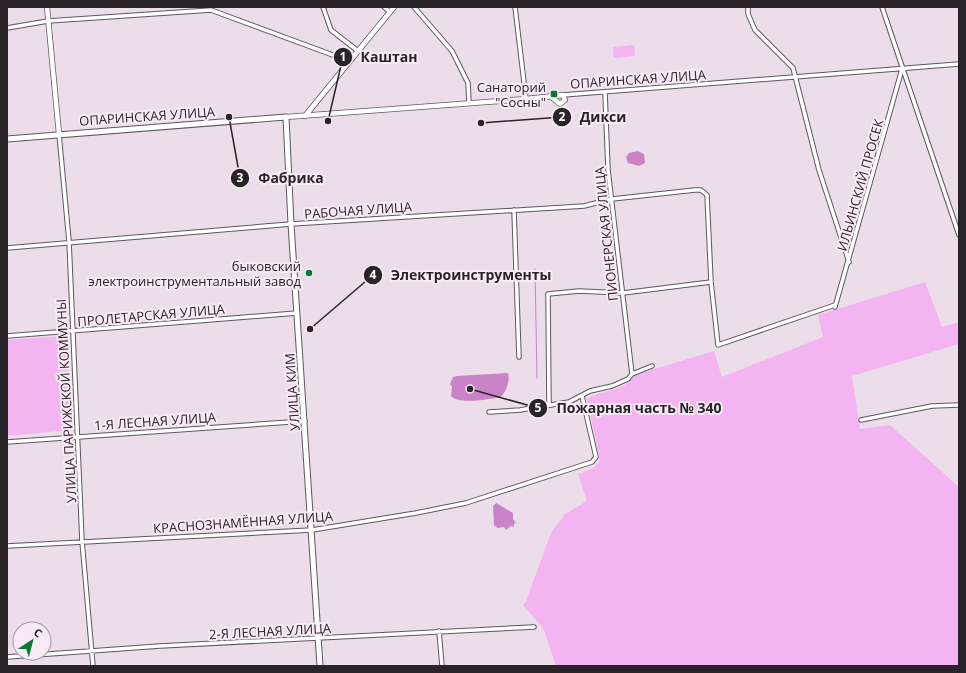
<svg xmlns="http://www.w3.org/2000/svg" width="966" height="673" font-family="'Open Sans',sans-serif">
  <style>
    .green { fill: #f4b4f1 }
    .water { fill: #cb83c8 }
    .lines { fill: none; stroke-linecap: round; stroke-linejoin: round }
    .stream { stroke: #cb83c8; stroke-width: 1 }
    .minor-casing { stroke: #625561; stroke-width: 5.5 }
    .tertiary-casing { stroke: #625561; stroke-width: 6 }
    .secondary-casing { stroke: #625561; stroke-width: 7 }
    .minor { stroke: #fff; stroke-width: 3.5 }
    .tertiary { stroke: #fff; stroke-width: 4.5 }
    .secondary { stroke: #fff; stroke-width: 5 }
    .poi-dot { fill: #067b31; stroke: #f9eaf8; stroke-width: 1.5 }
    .labels { text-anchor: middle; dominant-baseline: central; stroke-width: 4; stroke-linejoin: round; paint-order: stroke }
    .street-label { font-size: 13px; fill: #2a2429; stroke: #f9eaf8 }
    .poi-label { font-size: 13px; fill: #2a2429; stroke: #f9eaf8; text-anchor: end }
    .leader { fill: none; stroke: #2a2429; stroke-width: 1.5 }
    .callout-dot { fill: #2a2429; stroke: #f9eaf8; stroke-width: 1.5 }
    .mark-label { font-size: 12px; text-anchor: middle; font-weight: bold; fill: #fff }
    .callout-label { font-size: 14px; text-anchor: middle; font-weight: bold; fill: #2a2429; stroke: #f9eaf8; stroke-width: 4; stroke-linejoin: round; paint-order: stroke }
  </style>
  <rect width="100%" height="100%" fill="#ebddea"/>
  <path class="green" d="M634,45L635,56L614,58L613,47Z
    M925,282L942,327L959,322V344L852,376L860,429L890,425L959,487V666H556L543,628L523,605L526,601L551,533L565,514L587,501L578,474L594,468L600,460L587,399C603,389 623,393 635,375L714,351L722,377L823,337L818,315Z
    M66,336L71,430L7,436V340Z"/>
  <path class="water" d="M638,151L644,154L645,163L639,166L628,163L626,157L629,153Z
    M508,373C510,381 507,390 501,397C491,399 458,405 451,396L452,387L450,384L453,377L456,376Z
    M496,503L513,513V519L516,523L514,524V527L511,526L506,530L504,527L498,528L494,525L493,506Z"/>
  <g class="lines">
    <path class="stream" d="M535,269L537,378"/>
    <g class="minor-casing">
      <path id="minor" d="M323,7L331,30L358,51
        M384,7L390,12
        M414,7L452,51L468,83L469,103
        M515,7L526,99
        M748,7V14L755,30L793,68L819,170L849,262
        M882,7L959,235
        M7,28L48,21L211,10L349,61
        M605,92L608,170L632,374
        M563,95L959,64
        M59,134L69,241L82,541L93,666
        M514,210L519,357
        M7,248L291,224L584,206L612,199L695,190H701L707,195L711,282L718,345L835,305
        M835,307L902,69
        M7,336L297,313
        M549,405L548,294L579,291L623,293L711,282
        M489,412L520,410L569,402L590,391L612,386L628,379L632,374L652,366
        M861,420L932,406L959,405
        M7,442L305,421
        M7,546L312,530L416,513L466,503L592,462L596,457L582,396
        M439,631L442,666
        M7,657L160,646L534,627"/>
    </g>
    <g class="tertiary-casing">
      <path id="tertiary" d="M47,7L59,134
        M305,116L394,7
        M286,117L526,99L563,95L565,100L560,104L550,96"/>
    </g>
    <g class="secondary-casing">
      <path id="secondary" d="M7,139L286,117L291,224L320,666"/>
    </g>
    <use href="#minor" class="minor"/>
    <use href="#tertiary" class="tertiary"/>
    <use href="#secondary" class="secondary"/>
  </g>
  <g class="poi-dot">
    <rect x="550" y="90" width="8" height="8" rx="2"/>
    <circle cx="309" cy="273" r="4"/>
  </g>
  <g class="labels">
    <g class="street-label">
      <text transform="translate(638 79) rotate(-4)">ОПАРИНСКАЯ УЛИЦА</text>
      <text transform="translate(147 116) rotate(-4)">ОПАРИНСКАЯ УЛИЦА</text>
      <text transform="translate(860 185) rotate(-74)">ИЛЬИНСКИЙ ПРОСЕК</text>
      <text transform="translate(358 210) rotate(-4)">РАБОЧАЯ УЛИЦА</text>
      <text transform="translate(606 234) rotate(-96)">ПИОНЕРСКАЯ УЛИЦА</text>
      <text transform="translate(151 315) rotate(-5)">ПРОЛЕТАРСКАЯ УЛИЦА</text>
      <text transform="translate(292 392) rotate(-94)">УЛИЦА КИМ</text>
      <text transform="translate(66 401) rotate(-93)">УЛИЦА ПАРИЖСКОЙ КОММУНЫ</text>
      <text transform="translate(155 421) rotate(-4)">1-Я ЛЕСНАЯ УЛИЦА</text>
      <text transform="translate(243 522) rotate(-4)">КРАСНОЗНАМЁННАЯ УЛИЦА</text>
      <text transform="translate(270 631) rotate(-3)">2-Я ЛЕСНАЯ УЛИЦА</text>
    </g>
    <g class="poi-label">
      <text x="546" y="87">Санаторий<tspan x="546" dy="15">"Сосны"</tspan></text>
      <text x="301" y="266">быковский<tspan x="301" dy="15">электроинструментальный завод</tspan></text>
    </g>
  </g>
  <path class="leader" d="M328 121L343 57M481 123L562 117M229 117L240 178M310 329L373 275M470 389L538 408"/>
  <g class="callout-dot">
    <circle cx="328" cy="121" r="4"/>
    <circle cx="481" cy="123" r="4"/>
    <circle cx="229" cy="117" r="4"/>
    <circle cx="310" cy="329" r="4"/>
    <circle cx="470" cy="389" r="4"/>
    <circle cx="343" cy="57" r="10"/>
    <circle cx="562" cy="117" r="10"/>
    <circle cx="240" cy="178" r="10"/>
    <circle cx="373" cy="275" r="10"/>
    <circle cx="538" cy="408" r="10"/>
  </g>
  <g class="mark-label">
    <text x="343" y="61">1</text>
    <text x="562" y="121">2</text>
    <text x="240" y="182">3</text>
    <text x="373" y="279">4</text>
    <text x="538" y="412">5</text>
  </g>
  <g class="callout-label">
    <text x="389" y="62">Каштан</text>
    <text x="603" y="122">Дикси</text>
    <text x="291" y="183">Фабрика</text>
    <text x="471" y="280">Электроинструменты</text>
    <text x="639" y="413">Пожарная часть № 340</text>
  </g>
  <rect width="966" height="673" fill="none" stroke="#2a2429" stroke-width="16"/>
  <g transform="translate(32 641) rotate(36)"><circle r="19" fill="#f9eaf8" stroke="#a69ba5"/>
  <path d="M0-3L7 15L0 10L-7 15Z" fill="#067b31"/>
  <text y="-6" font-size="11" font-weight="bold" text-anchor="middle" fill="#2a2429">С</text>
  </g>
</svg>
